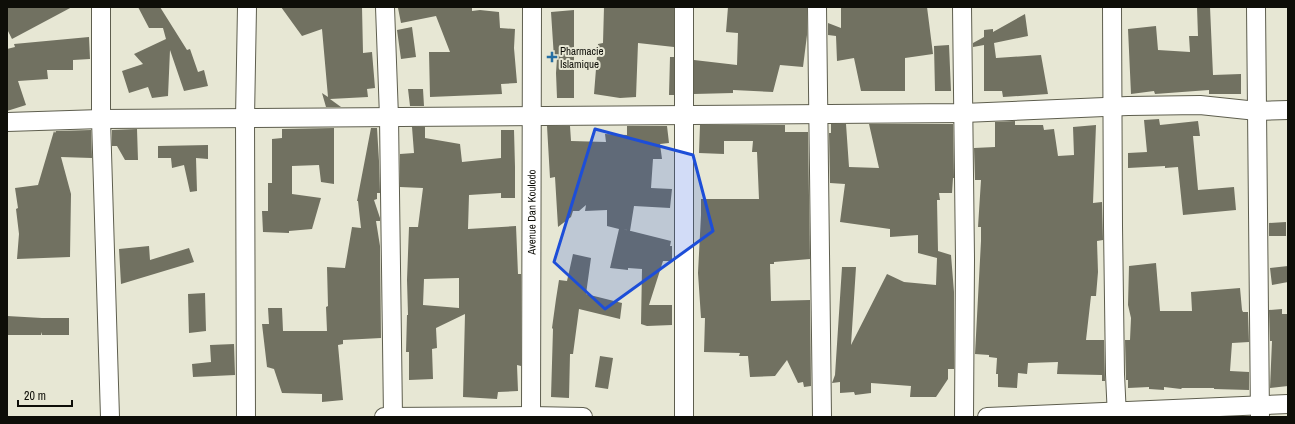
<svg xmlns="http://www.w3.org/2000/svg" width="1295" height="424" font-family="'Archivo Narrow',sans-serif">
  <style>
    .building { fill: #717161; fill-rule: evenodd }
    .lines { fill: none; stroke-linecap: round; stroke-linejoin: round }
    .minor-casing { stroke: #5e5e4e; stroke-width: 20 }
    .minor { stroke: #fff; stroke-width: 18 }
    .marked { fill: #1d4ed8; fill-opacity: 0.2; stroke: #1d4ed8; stroke-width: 3; stroke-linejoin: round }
    .poi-dot { fill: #276fa3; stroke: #e7e7d4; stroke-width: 1.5 }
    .labels { text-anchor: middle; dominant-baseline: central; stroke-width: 4; stroke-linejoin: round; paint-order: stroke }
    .poi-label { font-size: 11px; fill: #0e0e08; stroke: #e7e7d4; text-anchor: start }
    .street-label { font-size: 11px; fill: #0e0e08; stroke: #e7e7d4 }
  </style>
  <rect width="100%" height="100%" fill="#e7e7d4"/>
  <path class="building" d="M7,7H72L12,39L7,29Z
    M138,7H160L187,50L190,49L198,72L204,70L208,86L184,91L170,50L168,96L152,98L148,87L129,93L122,71L143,64L134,54L166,39L163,28H149Z
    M281,7H362L363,53L372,52L375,88L367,89L368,97L330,99L341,107H326L322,93L328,97L322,29L302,36Z
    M419,7H472V11L480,10L499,12L500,28L515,29L514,48L517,83L501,84L502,94L430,97L429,52H450L436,16L401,23L398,8Z
    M604,7H674V47L638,43L636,97L620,98L594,94L598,44L603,43Z
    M728,7H807V35L803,67L780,65L773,92L733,90V93L694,94V60L737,65L738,33L726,32Z
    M841,7H927L933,54L905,58V91H861L854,58L837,61L836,36L828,35V23L841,28Z
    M1197,7H1210L1213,75L1241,74V94H1209V90L1155,94L1154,91L1131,94L1128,29L1156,26L1158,50L1190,52L1189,36H1198Z
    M574,10V98H557L556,73L557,58H554L551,12Z
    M1025,14L1028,36L994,43L996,58L1041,55L1048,94L1003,97L1002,91H984V45L973,47V43L984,37V30L993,29V32Z
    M412,27L416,57L401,59L397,30Z
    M89,37L90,59L73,60V70H47L48,79L18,81L26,105L7,111V49L15,47L14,44Z
    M949,45L951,91H935L934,46Z
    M670,57H674V95H669Z
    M408,89H423L424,106H410Z
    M1159,119L1160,125L1198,121L1200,136H1193L1198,190L1234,187L1236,210L1183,215L1178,167L1165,168V166L1128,168V153L1147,152L1144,120Z
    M1015,121V125H1043L1044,130L1054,129L1058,156L1074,155L1073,127L1096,125L1093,203L1102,202L1103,240L1097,241L1098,272L1096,296H1091L1086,340H1104L1105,381H1102V375L1057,374L1058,362L1028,363L1027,374L1018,373L1017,388L998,387V374H996L997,358L989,357V355L975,354L981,241V227H978L981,180H975L974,148L995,147V122Z
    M831,124H846L849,167L879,168L869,124H953L954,178H953L952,193H939L940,200H937L938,251L951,255L954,292V369H948V379L936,397H910L911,386L871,383V393L855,395L854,392L840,393V382L832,383L835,375L842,267H856L851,345L887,274L904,282L936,285L937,258L918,253V235L890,237V229L840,222L845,184L830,183L829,133H831Z
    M700,125H785V132H808L810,259L774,262V264H770L771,301L810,300L811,386L804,387L803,382L798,383L787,360L775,376L750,377L748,356H739L740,353L704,352L705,318H701L698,273L701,215V199H759L757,152H752L753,141H724V154L699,153Z
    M547,126H570L571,141L606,142L605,134L627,135V126H667L669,143L660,144L662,159H653L651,188L672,189L670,208L634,206L630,231L623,229L671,241L670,246H672V261H663L649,305H672V325L647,326L641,324L642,269L628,268V270L610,268L619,229L607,226V210L585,211L586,205L579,211H573L571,217L558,227L555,177L550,178Z
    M412,127H425V138L460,144L462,162L501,158V130H514L515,167V198H501V193L469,195L468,229L516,226L518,274H521V366L517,365L518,391L498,392L497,399L463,397L465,314L436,328L437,348L432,349L433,379L409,380V352H406L407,315H408L407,280L409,227H418L423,188L400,187V154L414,153ZM459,278V308L423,305L424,279Z
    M334,128V184L321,182L319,165L292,166V194L321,198L312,229L289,231V233L263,232L262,211H268V183H272V139L282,138V129Z
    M371,128H377L379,161L380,193H377V199L374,200L380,218V221H376L380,246L381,338L343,340V344L338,345L343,400L322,402V394L282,393L274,369L267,367L262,324H269L268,308H282L283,331H327L326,307L328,306L327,267L345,268L352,227L361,228L358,201H357Z
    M137,129L138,160H125L117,146H112V130Z
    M91,130L92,158L61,157L71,194L70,257L17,259L19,234L16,209L18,208L15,188L38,185L54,131L55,133L56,131Z
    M208,145V159L196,158L197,191L190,192L184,165L172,168L171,158H158V146Z
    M1286,222V236H1269V223Z
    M149,246L150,260L189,248L194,262L121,284L119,249Z
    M573,254L591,258L586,294L622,303L620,319L579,309L573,354H570L569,398L551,397L553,329L552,328L556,299L559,280L567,281Z
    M1156,263L1160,311H1192L1191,292L1240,288L1242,310L1243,312H1248L1249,342L1232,343L1230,371L1249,372V390L1214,389V388H1182L1181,389L1164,387V390L1149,389V387L1128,388V380H1126L1125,340H1130L1131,318L1128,305L1129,266Z
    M1288,266V282L1272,285L1270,268Z
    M205,293L206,331L189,333L188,294Z
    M1282,309V314H1288V386L1270,388L1272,341H1270L1269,310Z
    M7,316L42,318H69V335H42V332L41,335H7Z
    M234,344L235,375L193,377L192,364L211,362L210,345Z
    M600,356L613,358L608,389L595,387Z"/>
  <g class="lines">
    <g class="minor-casing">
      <g id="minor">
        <path d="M101,7V119L110,417"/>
        <path d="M385,7L389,117L393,417"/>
        <path d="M817,7L822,417"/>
        <path d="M962,7L965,259L964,417"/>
        <path d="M1112,7L1113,226L1115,374L1117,417"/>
        <path d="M1256,7L1260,417"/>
        <path d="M7,122L101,119L963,113L1128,106L1200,105L1257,111L1288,110"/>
        <path d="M246,417L245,118L247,7"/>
        <path d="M384,417L531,416L583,417"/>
        <path id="s1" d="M531,417L532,7"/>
        <path d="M684,417V7"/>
        <path d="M987,417L1288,404"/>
      </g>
    </g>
    <use href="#minor" class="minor"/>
  </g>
  <path class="marked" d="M595,129L693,155L713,231L605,309L554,262Z"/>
  <path class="poi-dot" d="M550 51h4v4h4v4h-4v4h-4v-4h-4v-4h4z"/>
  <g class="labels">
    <g class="poi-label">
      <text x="560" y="51">Pharmacie<tspan x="560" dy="13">Islamique</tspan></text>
    </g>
    <g class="street-label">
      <text stroke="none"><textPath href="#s1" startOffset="205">Avenue Dan Koulodo</textPath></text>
    </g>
  </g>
  <rect width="1295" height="424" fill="none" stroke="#0e0e08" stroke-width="16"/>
  <path d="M18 400v6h54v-6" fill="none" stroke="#0e0e08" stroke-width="2"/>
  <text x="24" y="400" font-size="12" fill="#0e0e08" stroke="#e7e7d4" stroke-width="3" paint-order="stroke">20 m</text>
</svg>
